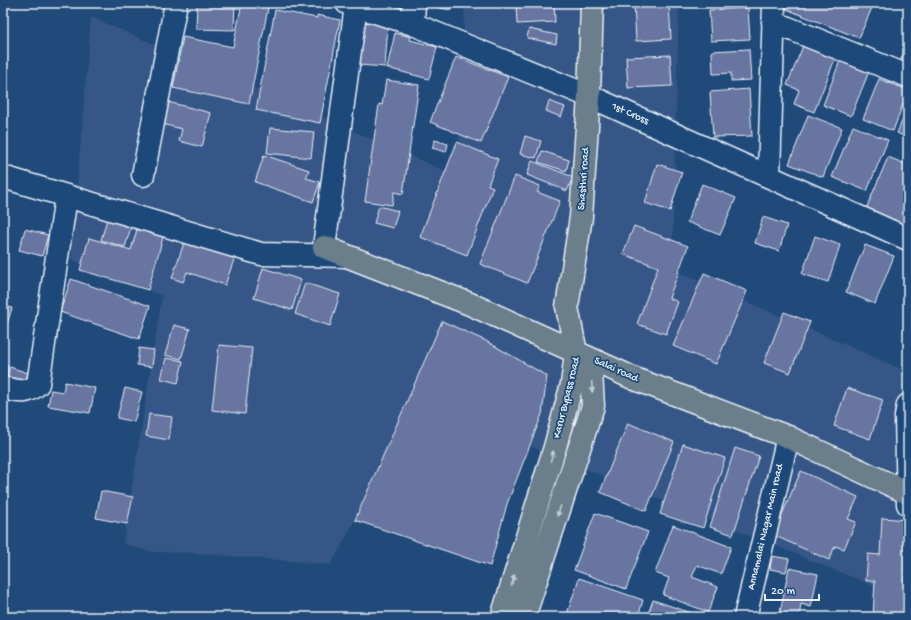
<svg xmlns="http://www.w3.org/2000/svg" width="911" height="620" font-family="'Gochi Hand',sans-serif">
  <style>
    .built { fill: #355786 }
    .building { fill: #6874a1; stroke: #e8f1f8 }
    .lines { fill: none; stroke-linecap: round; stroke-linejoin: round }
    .minor-casing { stroke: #e8f1f8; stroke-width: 25 }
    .major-casing { stroke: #e8f1f8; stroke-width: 25 }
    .minor { stroke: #1f4a7a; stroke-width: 22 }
    .major { stroke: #6b7e8b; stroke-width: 22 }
    .oneway { fill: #c2ced7 }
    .labels { text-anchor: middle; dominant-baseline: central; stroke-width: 3.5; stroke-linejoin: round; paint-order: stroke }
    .street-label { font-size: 11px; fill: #e8f1f8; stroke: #1f4a7a }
  </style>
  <rect width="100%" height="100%" fill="#1f4a7a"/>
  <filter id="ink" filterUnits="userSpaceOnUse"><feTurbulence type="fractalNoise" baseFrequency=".025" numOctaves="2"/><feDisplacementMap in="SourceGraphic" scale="8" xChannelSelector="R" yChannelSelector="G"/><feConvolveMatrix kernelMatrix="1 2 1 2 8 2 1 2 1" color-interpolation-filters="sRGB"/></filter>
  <g filter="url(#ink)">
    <path class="built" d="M465,3H679L672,269L908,372V600L409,397L355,520L331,565L198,553L152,552L123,544L162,296L71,259L91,17L457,176Z"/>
    <path class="building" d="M197,3H235L234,30L196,29Z
      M242,3H269L249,104L173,88L183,37L233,47Z
      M425,3H452L451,10L425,5Z
      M516,3H554L555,22L517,24Z
      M669,3L671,39L636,41L634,5Z
      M788,3H874L859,38L786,9Z
      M748,8L750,39L711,41L709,10Z
      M275,10L317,18V15L340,20L320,123L256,110Z
      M362,22L388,24L385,67L359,65Z
      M529,29L557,35L556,44L527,38Z
      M395,33L411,37L410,40L437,47L429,79L387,68Z
      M908,41V65L900,62Z
      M803,46L835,59L814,112L794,104L799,90L787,85Z
      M749,49L751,80L731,81V73L713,74L712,51Z
      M843,53L872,64L851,116L823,105Z
      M670,55L672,86L628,88L626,57Z
      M456,57L508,77L481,143L430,122Z
      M879,79L908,90L893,131L863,119Z
      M386,80L419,85L403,194L394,192L392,205L365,201L379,104L382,105Z
      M749,89L752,136L713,137L710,92Z
      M549,101L565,107L561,117L546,111Z
      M168,102L211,113L202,147L179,141L182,129L162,124Z
      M908,107V138L897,133Z
      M808,115L842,128L823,177L789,164Z
      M853,126L888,140L867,191L832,177Z
      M270,128L314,132L311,158L267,153Z
      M525,136L541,141L536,158L520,154Z
      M435,140L448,144L446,152L432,148Z
      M457,142L498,159L488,185L493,187L467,255L420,237Z
      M542,151L569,160L566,171L538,162Z
      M264,155L309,170L306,178L320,182L313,202L255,182Z
      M888,157L908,165V221L906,226L866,209Z
      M532,161L573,177L567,191L527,175Z
      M657,164L682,172L670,211L645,203Z
      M515,176L540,186L537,192L560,201L527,283L480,264Z
      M702,184L736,198L720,235L687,222Z
      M379,206L398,211L393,228L374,223Z
      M108,216L132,224L125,247L101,240Z
      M763,217L787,225L779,251L755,243Z
      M138,226L164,234L148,290L80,270L89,238L131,250Z
      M634,226L688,246L669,298L678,302L666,334L637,324L658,267L623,254Z
      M25,229L48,235L42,256L19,250Z
      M815,236L840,245L828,282L802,274Z
      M185,240L235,257L225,285L187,272L183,282L172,278Z
      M865,245L894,256L875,304L846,292Z
      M263,268L301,280L292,310L254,298Z
      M704,273L747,291L716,364L673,346Z
      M71,279L150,306L139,339L60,312Z
      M305,283L340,294L330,326L295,314Z
      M3,305L12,308L3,337Z
      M784,312L810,322L790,373L764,363Z
      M442,321L486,341L547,376L542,414L507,504L490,566L355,520Z
      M174,325L190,329L181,359L165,355Z
      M219,345L252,348L245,414L212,410Z
      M139,348L154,350L152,367L137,365Z
      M166,358L183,361L178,383L161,379Z
      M3,365L8,366L5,382H3Z
      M10,367L28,373L24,388L5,382Z
      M65,382L95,388L90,413L48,406L51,390L63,392Z
      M125,388L142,392L134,422L117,418Z
      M847,388L883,400L870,439L834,426Z
      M149,414L172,417L169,440L146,436Z
      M628,423L674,442L646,511L600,492Z
      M683,444L725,458L703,528L660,514Z
      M735,448L759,456L733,535L710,527Z
      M801,471L858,497L848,519L856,522L844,549L835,546L829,560L773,535Z
      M101,491L133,497L127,524L96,518Z
      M595,513L648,532L626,589L574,570Z
      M882,518L908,520L903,617H873L875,581H866L868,554L880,555Z
      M673,525L731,547L721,574L697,565L692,577L718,587L708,612L663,595L669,578L655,573Z
      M772,556L789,559L786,572L770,569Z
      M789,568L818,574L811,607L801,604L799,617H779Z
      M579,578L643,600L638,617H566Z
      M653,600L703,617H647Z"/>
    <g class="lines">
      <g class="minor-casing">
        <path id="minor" d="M347,3L413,24L589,96L908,239
          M773,22L908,76
          M413,24L414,3
          M143,175L176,3
          M769,176L774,3
          M3,177L261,254L346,256
          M324,247L356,5
          M3,388C17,391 27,395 38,384L66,197
          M908,405L906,416L908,504
          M745,617L788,437"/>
      </g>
      <g class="major-casing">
        <path id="major" d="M324,247L470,304L635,379L788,437L908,493
          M502,617L555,447L572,384L576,353L567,307L581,217L589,96L592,3
          M524,617L593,406L591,372L576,353"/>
      </g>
      <use href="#minor" class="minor"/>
      <use href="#major" class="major"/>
    </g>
    <defs><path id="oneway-solid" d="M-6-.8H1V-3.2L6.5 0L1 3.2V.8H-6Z"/></defs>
    <g class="oneway">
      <use href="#oneway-solid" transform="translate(592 387) rotate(87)"/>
      <use href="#oneway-solid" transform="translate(552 456) rotate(-73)"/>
      <use href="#oneway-solid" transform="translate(559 511) rotate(109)"/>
      <use href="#oneway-solid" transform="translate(513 580) rotate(-73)"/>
    </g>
  </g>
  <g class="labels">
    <g class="street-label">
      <text transform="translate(630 114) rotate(24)">1st Cross</text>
      <text transform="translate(584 179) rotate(-86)">Shasthri road</text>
      <text transform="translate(616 370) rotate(24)">Salai road</text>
      <text transform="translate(567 398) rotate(-76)">Karur Bypass road</text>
      <text transform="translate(766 527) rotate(-77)">Annamalai Nagar Main road</text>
    </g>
  </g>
  <rect width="911" height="620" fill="none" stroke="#1f4a7a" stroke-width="16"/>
  <rect x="8" y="8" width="895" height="604" fill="none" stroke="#e8f1f8" stroke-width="1.5" filter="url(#ink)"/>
  <path d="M765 594v6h54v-6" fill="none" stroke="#e8f1f8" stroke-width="2"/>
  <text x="771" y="594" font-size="12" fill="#e8f1f8" stroke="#1f4a7a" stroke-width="3" paint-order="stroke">20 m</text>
</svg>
